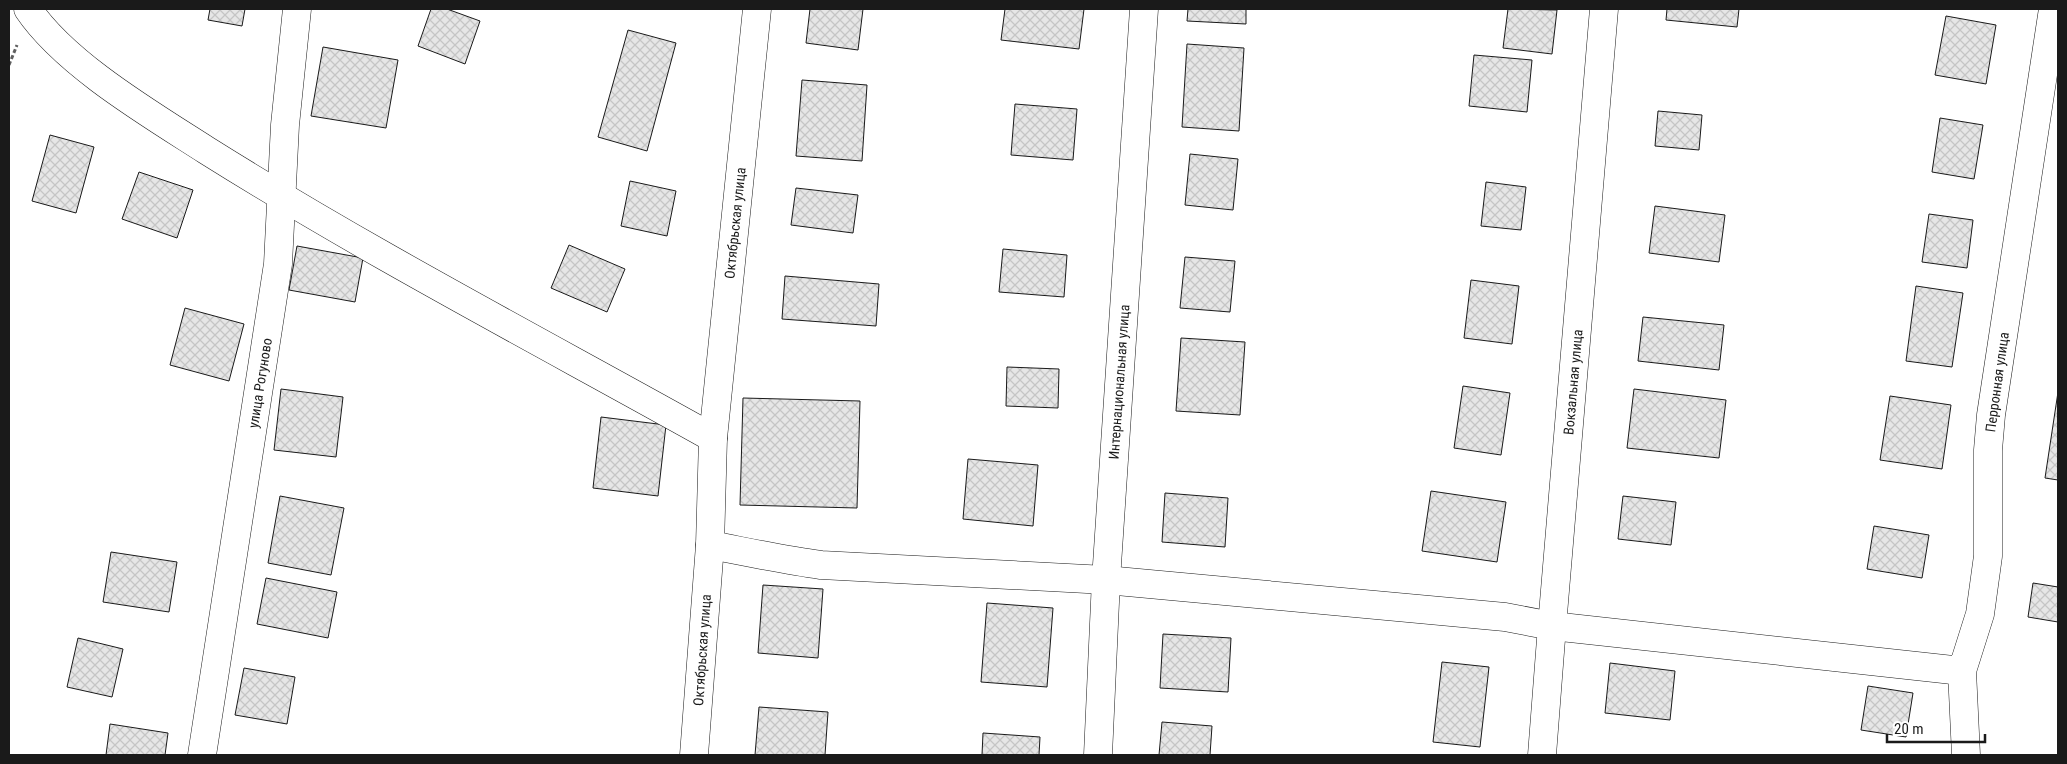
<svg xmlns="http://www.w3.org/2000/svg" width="2067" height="764" font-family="'Roboto Condensed',sans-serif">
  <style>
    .building { fill: url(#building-cross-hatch); stroke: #1a1a1a }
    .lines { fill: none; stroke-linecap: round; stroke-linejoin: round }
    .street-casing { stroke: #1a1a1a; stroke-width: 29 }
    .secondary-casing { stroke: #1a1a1a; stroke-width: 29 }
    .path { stroke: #5f5f5f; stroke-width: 3; stroke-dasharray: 4 2.5; stroke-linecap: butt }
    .street { stroke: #fff; stroke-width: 28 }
    .secondary { stroke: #fff; stroke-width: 28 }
    .labels { text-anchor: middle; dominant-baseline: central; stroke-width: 4; stroke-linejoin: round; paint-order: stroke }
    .street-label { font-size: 14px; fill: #1a1a1a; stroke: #fff }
  </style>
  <defs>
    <pattern id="building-cross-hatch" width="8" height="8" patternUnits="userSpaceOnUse" patternTransform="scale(1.25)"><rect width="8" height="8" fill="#e6e6e6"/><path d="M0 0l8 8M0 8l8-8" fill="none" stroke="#c5c5c5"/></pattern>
  </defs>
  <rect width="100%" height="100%" fill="#fff"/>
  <path class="building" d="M210,9H245L242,26L208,20Z
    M431,9H447L480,21L465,64L418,46Z
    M810,9H863L858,50L806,43Z
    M1005,9H1084L1079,49L1001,40Z
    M1188,9H1246V24L1187,21Z
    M1508,9L1557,10L1552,54L1503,48Z
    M1667,9H1739L1737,27L1666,20Z
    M1946,16L1996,25L1986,84L1935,75Z
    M628,30L676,43L647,151L598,137Z
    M1187,44L1244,48L1239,131L1182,127Z
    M323,47L398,60L386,128L311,116Z
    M1474,55L1532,60L1527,112L1469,106Z
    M802,80L867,85L862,161L796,156Z
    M1015,104L1077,109L1073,160L1011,155Z
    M1658,111L1702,115L1699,150L1655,146Z
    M1940,118L1983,125L1974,179L1932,172Z
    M50,135L94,147L76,213L32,201Z
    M1190,154L1238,159L1233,210L1185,205Z
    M139,172L193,190L177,238L122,219Z
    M630,181L676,191L667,236L621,226Z
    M1486,182L1526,187L1521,230L1481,226Z
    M796,188L858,195L853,233L791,225Z
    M1655,206L1725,215L1719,262L1649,253Z
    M1929,214L1973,220L1967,268L1922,262Z
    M569,245L625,269L607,312L551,288Z
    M297,246L363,258L355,302L289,290Z
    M1003,249L1067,255L1064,297L999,292Z
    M1185,257L1235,261L1230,312L1180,308Z
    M785,276L879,284L876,326L782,319Z
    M1471,280L1519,286L1512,344L1464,338Z
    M1916,286L1963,293L1952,367L1906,361Z
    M185,308L244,324L229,381L170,365Z
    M1643,317L1724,325L1719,370L1638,361Z
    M1181,338L1245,342L1240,415L1176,411Z
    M1007,367L1059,369L1058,408L1006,406Z
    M1463,386L1510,393L1501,455L1454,448Z
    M281,389L343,397L336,457L274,450Z
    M1634,389L1726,400L1719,458L1627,448Z
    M2058,392V480L2045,478Z
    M1890,396L1951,405L1942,469L1880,460Z
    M743,398L860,401L857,508L740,505Z
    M601,417L666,425L658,496L593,488Z
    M968,459L1038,465L1033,526L963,519Z
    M1431,491L1506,502L1497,562L1422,551Z
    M1165,493L1228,498L1225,547L1162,542Z
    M280,496L344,508L331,575L268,563Z
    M1623,496L1676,502L1671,545L1618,539Z
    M1874,526L1929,535L1922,578L1867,569Z
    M111,552L177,562L169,612L103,602Z
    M266,578L337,592L328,638L257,624Z
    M2033,583L2058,587V622L2028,617Z
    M763,585L823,589L818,658L758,653Z
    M987,603L1053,608L1047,687L981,682Z
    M1163,634L1231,638L1228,692L1160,688Z
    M78,638L123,649L112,697L67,687Z
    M1442,662L1489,667L1480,747L1433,742Z
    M1610,663L1675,671L1670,720L1605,713Z
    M244,668L295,677L287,724L235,715Z
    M1868,686L1913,693L1906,737L1861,730Z
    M759,707L828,712L825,755H755Z
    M1162,722L1212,726L1210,755H1159Z
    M110,724L168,733L165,755H106Z
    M983,733L1040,737L1039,755H982Z"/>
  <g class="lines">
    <g class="street-casing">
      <path id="street" d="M1604,9L1552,626L1962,671
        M713,438L757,9
        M202,755L278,264L285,125L297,9
        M694,755L710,545
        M1098,755L1106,580L1144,9
        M1966,755L1962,671L1980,614L1988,556V450L1991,415L2053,9"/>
    </g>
    <g class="secondary-casing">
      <path id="secondary" d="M28,9C65,64 150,114 206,150C370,253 543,343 713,438L710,545C747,552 783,560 821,565L1106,580L1505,617L1552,626L1542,755"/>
    </g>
    <path class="path" d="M9,65L17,45"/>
    <use href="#street" class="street"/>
    <use href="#secondary" class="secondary"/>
  </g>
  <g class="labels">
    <g class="street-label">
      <text transform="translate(735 223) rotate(-84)">Октябрьская улица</text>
      <text transform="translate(1119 382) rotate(-86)">Интернациональная улица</text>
      <text transform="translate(1573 382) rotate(-85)">Вокзальная улица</text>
      <text transform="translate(1997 382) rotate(-82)">Перронная улица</text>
      <text transform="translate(260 383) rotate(-81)">улица Рогуново</text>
      <text transform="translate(702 650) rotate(-86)">Октябрьская улица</text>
    </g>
  </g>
  <rect width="2067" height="764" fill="none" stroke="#1a1a1a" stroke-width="20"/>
  <path d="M1887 734v8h98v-8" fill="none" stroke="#1a1a1a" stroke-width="2.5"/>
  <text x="1894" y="734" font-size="15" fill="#1a1a1a" stroke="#ffffff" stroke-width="4" paint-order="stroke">20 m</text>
</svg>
